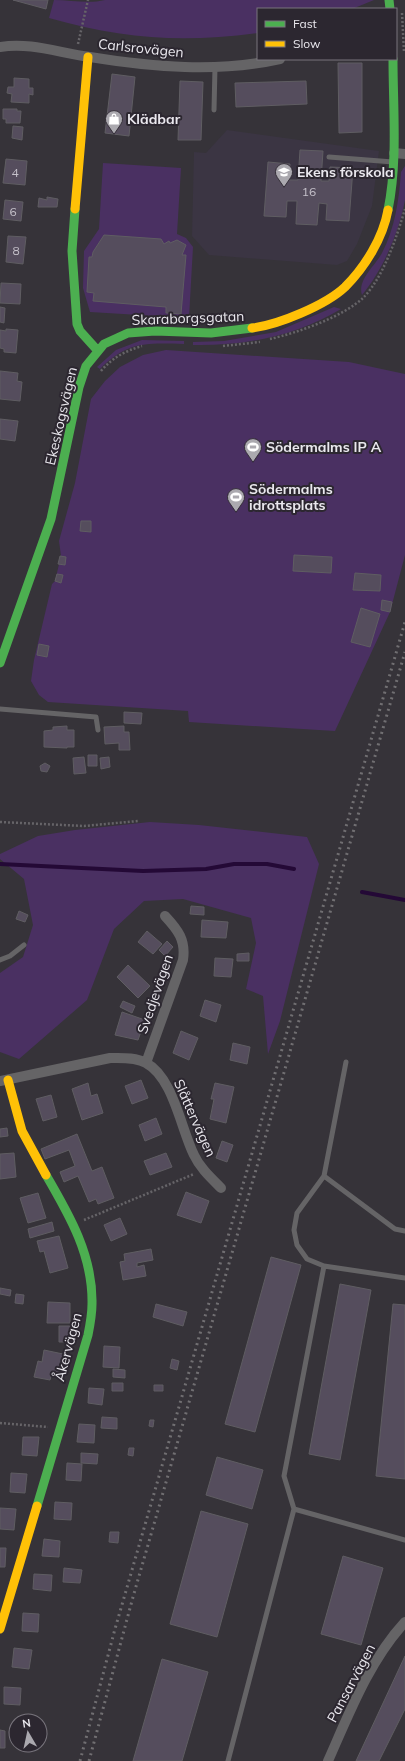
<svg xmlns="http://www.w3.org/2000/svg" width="405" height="1761" font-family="Mulish,sans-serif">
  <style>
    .built { fill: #3b3543 }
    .green { fill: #4a3062 }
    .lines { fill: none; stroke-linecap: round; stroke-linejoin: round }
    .stream { stroke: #240936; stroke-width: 4 }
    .building { fill: #554d5d; stroke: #5f5d62 }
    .path { stroke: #666468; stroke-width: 2.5; stroke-dasharray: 2 2; stroke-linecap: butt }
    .lane { stroke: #656466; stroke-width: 5 }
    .street { stroke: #656466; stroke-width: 10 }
    .fast { stroke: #4caf50; stroke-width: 9 }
    .slow { stroke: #ffc107; stroke-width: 9 }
    .rail { stroke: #716f72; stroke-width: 3; stroke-dasharray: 2 4; stroke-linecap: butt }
    .labels { text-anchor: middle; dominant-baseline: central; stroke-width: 4; stroke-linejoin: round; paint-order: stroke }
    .number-label { font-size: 12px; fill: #c5c1ca }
    .street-label { font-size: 14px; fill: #eae8ee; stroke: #2c2730 }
    .poi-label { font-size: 14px; font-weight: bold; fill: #eae8ee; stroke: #2c2730; text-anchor: start }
  </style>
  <rect width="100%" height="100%" fill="#363339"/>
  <path class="built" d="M227,130L379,151L372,206L357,244L347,261L337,265L209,255L192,236L194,152L206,153Z"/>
  <path class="green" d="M54,0C71,0 89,4 105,0H374L352,9H258V33C182,43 123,39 49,18Z
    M103,163L181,168L177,234L186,238L193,247L189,318L90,312L83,288L84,251L99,229Z
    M405,166C405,177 405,189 405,200C399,232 383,270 362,295C357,280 375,266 382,253C395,228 399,200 401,172Z
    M334,307L341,309C296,336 245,346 193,345V342L224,341L276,332Z
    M142,340L184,341V344C146,343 128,341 100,369L97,367L116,350Z
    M166,350L349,362L405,374V555L390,612L335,731L189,722L188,711L48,702L39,695L31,681L34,660L52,584L55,581L61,556L59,541L75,483L91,399L105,381L120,367L143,355Z
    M150,822L199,825L307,837L319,864L280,1021L268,1054L263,996L246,989L256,943L251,918L183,899L144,901L114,929L87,1000L19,1059L0,1052V973L23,957L33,925L24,879L0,859V854L38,836L75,830Z"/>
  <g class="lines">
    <path class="stream" d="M0,864L143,871L206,869L234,864H267L294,869
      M362,892L405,900"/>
  </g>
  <path class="building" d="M13,0H48L46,9Z
    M338,63H362V132L339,133Z
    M112,74L135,77L129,136L105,133Z
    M14,78L29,79V88H33V95L29,94V103L11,102L12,94L7,93L8,87H14Z
    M180,81L203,82L201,140H178Z
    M306,81L307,104L236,107L235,83Z
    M3,109H17V111H21L20,123H6V119H3Z
    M13,126L23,127L22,140L12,138Z
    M300,150L323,151L321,181H329L330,167L353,168L349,221L326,220L327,204L319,203L317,225L296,224L297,201H287L286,217L264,216L268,162L290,164L289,180H298Z
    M6,159L27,161L25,185L3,183Z
    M47,197L58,199L57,207H38L39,198L47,200Z
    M5,200L23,202L21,221L3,219Z
    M104,235L161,239L164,244L169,241L170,243L177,240L186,245L182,255H186L181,314L166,313V307L93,301L94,293L87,292L89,257H92L93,252Z
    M8,236L26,237L23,264L6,262Z
    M1,283L21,284L20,304L0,303Z
    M0,307L5,308L4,323L0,322Z
    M6,329L18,330L16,353L4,352V349L0,348V330L6,331Z
    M0,371L18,373L17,381L22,382L20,401L0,399Z
    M0,419L18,421L15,441L0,439Z
    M81,521H91V532L80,531Z
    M294,555L332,557L331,573L293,571Z
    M60,556L66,557L65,565L58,564Z
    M355,573L381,575L380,591L353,590Z
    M57,574L63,575L61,583L55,581Z
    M382,600L392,602L390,612L381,610Z
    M361,608L380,614L370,647L351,642Z
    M39,644L49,646L47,657L37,655Z
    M124,712L142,713L141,724L124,723Z
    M67,726V730H74V747H67V748L44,747V731L53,730V727Z
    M124,726V732H129L130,750H119V743L105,744L104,727Z
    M88,755H97V766H88Z
    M84,757L86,773L74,774L73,758Z
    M109,757L110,767L101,769L100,758Z
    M45,763L50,766L47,772L41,771L40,766Z
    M191,906L204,907V915L190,914Z
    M19,911L28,915L25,922L16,919Z
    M202,920L228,922L226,938L201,937Z
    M147,931L162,944L153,954L138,942Z
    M167,941L173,947L165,956L159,950Z
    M249,953V961H237V954Z
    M215,958L233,959L231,977L214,976Z
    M128,965L150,986L138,998L117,977Z
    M205,1000L221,1005L216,1022L200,1016Z
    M123,1001L135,1006L132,1013L120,1007Z
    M122,1012L145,1020L138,1040L115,1035Z
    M181,1031L198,1038L189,1060L173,1053Z
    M233,1043L250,1047L247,1064L230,1060Z
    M141,1080L148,1098L132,1104L125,1086Z
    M88,1083L91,1096L97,1094L103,1113L82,1120L72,1089Z
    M215,1083L234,1087L226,1123L210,1119L214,1099H211Z
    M51,1095L57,1117L43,1121L36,1099Z
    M156,1118L162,1134L145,1141L139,1125Z
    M7,1128L8,1136L0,1137V1129Z
    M77,1134L92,1171L102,1167L114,1198L98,1204L96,1199L89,1202L78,1176L64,1182L60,1172L75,1166L69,1150L45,1159L41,1149Z
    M222,1141L233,1145L227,1162L216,1158Z
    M14,1153L16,1177L0,1179V1154Z
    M166,1153L172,1167L150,1175L144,1161Z
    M186,1192L209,1201L201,1223L177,1215Z
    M38,1193L46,1218L28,1223L20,1198Z
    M120,1218L127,1234L111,1241L104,1225Z
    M52,1222L54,1231L30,1238L28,1229Z
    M59,1236L68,1268L50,1273L44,1251L40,1252L37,1241Z
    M151,1249L153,1260L137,1263V1267L144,1265L146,1276L123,1280L120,1262L125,1261L124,1254Z
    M271,1257L301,1265L255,1432L225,1424Z
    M340,1284L371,1290L340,1460L309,1454Z
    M0,1288L11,1290L10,1296L0,1294Z
    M16,1294L24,1295L23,1304L15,1303Z
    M48,1302L70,1303V1323H47Z
    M156,1304L187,1312L183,1326L153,1317Z
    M393,1304L405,1305V1479L376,1476Z
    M59,1326H73V1342H59Z
    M104,1346L120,1347L119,1368L103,1367Z
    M44,1350L63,1354L59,1374L52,1373L50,1380L34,1377L38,1361L42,1362Z
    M172,1359L179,1361L177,1370L170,1368Z
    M113,1369L125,1370V1378L113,1377Z
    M112,1383H123V1391H112Z
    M154,1385H163V1391H154Z
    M89,1388L104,1389L102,1405L88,1403Z
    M102,1417L117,1418V1429L101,1428Z
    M150,1420H154L153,1427L149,1426Z
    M79,1424L95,1425L94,1443L77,1442Z
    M23,1437H39L37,1456L22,1455Z
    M129,1448H134L133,1456L128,1455Z
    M81,1453L98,1454L97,1464L81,1463Z
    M217,1457L263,1470L252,1509L206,1495Z
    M67,1463L82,1464L81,1481L66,1480Z
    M11,1473L27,1474L25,1493L10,1492Z
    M55,1502L72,1503L71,1520L54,1519Z
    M0,1508L16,1509L14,1530L0,1529Z
    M201,1511L248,1524L217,1637L170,1624Z
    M110,1532H119L118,1543L109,1542Z
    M44,1539L60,1541L59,1557L42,1556Z
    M0,1548H6L5,1567H0Z
    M343,1556L383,1568L361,1645L321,1634Z
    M64,1568L82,1570L80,1583L63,1582Z
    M34,1574L52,1575L51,1591L33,1589Z
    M23,1613L39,1614L38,1632L22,1631Z
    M14,1648L32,1650L29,1669L12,1667Z
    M405,1656V1709L379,1761H356Z
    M162,1659L208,1672L182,1761H133Z
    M4,1687L21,1688L20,1705L4,1704Z
    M0,1730L5,1731V1748H0Z"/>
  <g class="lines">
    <path class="path" d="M402,13L404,52
      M78,44L88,0
      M270,339C297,333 345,316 364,297C384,276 397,236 405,209
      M223,346L260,342
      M101,371C112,358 125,351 142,346
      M0,822L84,826L138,821
      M84,1220L194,1174
      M0,1423L48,1427"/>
    <path class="lane" d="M214,110L215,67
      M329,157L393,162
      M0,709L96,717L98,730
      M0,960L10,956L24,945
      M324,1176L395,1229L405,1231
      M324,1266L307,1259L297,1245L294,1230L297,1213L324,1176L346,1062
      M294,1509L284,1476L324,1266L405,1278
      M228,1761L294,1509L405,1540"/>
    <path class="street" d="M0,47C31,42 59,53 90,57C153,67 217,73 280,59
      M394,153L405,154
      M146,1063L183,960C186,940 178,930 165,916
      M0,1081L110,1058C121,1058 136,1057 146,1063C173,1077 181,1129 194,1155C200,1168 211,1178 221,1188
      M328,1761C349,1714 369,1661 405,1622"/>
    <path class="fast" d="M389,0L390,9
      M75,209L72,251L77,324L80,331L98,351
      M388,210C398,161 393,109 393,59
      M0,663L51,519L79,387L86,366L104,344L128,333L155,331L211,333L252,328
      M37,1506L88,1335C90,1325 92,1314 92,1304C93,1256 70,1216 46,1175"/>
    <path class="slow" d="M75,209L88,57
      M252,328C278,325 326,305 345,287C365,267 383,238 388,210
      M8,1080L22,1131L46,1175
      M0,1629L37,1506"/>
    <path class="rail" d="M80,1761L115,1629L405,622
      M89,1761L133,1597L405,652"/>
  </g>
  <defs>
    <g id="shop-pin" transform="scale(0.9)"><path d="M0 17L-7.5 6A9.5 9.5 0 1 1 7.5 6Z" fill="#aba9af" stroke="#2c2730"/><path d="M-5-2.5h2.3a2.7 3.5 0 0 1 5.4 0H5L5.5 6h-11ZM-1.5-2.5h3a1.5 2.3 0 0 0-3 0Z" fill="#fff"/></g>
    <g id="school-pin" transform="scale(0.9)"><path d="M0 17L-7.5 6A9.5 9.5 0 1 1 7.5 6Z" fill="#aba9af" stroke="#2c2730"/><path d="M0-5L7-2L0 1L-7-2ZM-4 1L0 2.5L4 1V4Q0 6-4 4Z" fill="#fff"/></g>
    <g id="stadium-pin" transform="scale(0.9)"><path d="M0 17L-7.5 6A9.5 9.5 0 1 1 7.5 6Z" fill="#aba9af" stroke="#2c2730"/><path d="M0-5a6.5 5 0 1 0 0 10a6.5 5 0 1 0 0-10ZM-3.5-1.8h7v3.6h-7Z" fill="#fff"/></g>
  </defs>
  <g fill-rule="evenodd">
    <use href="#shop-pin" x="114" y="119"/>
    <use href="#school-pin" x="284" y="172"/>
    <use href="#stadium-pin" x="253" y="447"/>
    <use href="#stadium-pin" x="236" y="497"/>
  </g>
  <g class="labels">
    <g class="number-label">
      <text x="15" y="172">4</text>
      <text x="309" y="191">16</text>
      <text x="13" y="211">6</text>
      <text x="16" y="250">8</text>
    </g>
    <g class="street-label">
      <text transform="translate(141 48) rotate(6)">Carlsrovägen</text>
      <text transform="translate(188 318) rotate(-2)">Skaraborgsgatan</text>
      <text transform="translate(61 416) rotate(-77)">Ekeskogsvägen</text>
      <text transform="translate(155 994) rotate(-71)">Svedjevägen</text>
      <text transform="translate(195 1118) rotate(66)">Slåttervägen</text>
      <text transform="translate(68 1347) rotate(-75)">Åkervägen</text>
      <text transform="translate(351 1683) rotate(-62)">Pansarvägen</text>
    </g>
    <g class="poi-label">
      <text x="127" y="119">Klädbar</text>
      <text x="297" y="172">Ekens förskola</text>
      <text x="266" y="447">Södermalms IP A</text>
      <text x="249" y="489">Södermalms<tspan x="249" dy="16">idrottsplats</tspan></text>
    </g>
  </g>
  <rect x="257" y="8" width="140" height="52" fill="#2c2730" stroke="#78747c"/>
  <rect x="265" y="21" width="20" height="6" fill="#4caf50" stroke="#78747c"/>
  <text x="293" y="28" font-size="12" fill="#eae8ee">Fast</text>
  <rect x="265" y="41" width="20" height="6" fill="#ffc107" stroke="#78747c"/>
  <text x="293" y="48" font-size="12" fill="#eae8ee">Slow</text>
  <g transform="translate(28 1733) rotate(351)"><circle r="19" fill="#2c2730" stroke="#78747c"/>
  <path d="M0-3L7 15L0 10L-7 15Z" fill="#aba9af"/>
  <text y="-6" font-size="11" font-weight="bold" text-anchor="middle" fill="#eae8ee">N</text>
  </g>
</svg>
